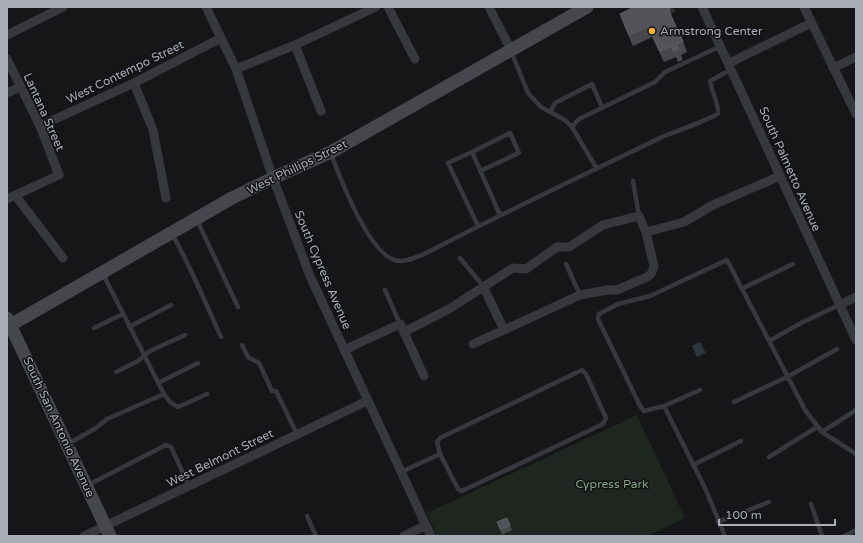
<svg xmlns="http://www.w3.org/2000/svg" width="863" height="543" font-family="'Varela Round',sans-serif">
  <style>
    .green { fill: #1e261f }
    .water { fill: #2c353c }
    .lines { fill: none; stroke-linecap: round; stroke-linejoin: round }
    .lane { stroke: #37383d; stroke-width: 4.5 }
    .street { stroke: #37383d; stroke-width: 9 }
    .secondary { stroke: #45474d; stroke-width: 13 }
    .wall { fill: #47494d }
    .shaded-wall { fill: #2f3033 }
    .building { fill: #525359; stroke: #5f6168 }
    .poi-dot { fill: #f2b134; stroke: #111113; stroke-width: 1.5 }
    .labels { text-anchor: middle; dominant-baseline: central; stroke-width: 3; stroke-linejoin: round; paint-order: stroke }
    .poi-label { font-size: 12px; fill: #a8adb8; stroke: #111113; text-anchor: start }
    .street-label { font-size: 12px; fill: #a8adb8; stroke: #111113 }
    .park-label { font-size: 12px; fill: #7fa381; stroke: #111113 }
  </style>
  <rect width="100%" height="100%" fill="#161618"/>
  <path class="green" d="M637,415L685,518L647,536H437L427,513Z"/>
  <path class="water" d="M700,342L706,353L697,357L692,346Z"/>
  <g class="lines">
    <path class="lane" d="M511,51L528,93L541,107L565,120L572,127L597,169
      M550,112L555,103L592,84L602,107
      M572,127L579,119L655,82L665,72L721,46
      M472,152L510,133L519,153L480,171
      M331,154C340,178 371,261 400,261C411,261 424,254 434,249C509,210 586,174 662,137C671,133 715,118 718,113C720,109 711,88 710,81L732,69
      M633,181L639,216
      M197,220L238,307
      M478,226L448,163L472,152L500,215
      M172,234C191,267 205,302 221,337
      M460,258L483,286
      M566,264L580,295
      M103,274L164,394L170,402L178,407L207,394
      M743,288L793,264
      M385,290L400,324
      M129,327L171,305
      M94,328L123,314
      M769,341L803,322L839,305
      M242,345L248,357L259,363L272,391H276L297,434
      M582,370L586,374L606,418L603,424L462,491L458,489L440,454L437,442L440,438Z
      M116,372L138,361L150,351L185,335
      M158,383L198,363
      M734,402L787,377L837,349
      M664,406L700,390
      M822,432L856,410
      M68,444L96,428L107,419L164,394
      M769,457L817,427
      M693,465L741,441
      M401,472L440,454
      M88,485L166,445L171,447L189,486
      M811,504L822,536
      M307,516L316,536
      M718,522L769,502
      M725,536L705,488L664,406L644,411L640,406L598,319L599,314L618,304L650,296L727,260L805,410L822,432L856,454
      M844,536L856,530"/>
    <path class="street" d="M206,7L236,69L273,178L310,276L431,536
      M388,7L415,59
      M489,7L511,50
      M702,7L856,340
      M804,7L856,114
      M7,35L63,7
      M295,45L321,111
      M7,59L40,126L59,175L7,199
      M729,63L811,23
      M833,68L856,57
      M236,69L295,45L376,7
      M134,83L153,130L166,198
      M7,93L20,87
      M40,126L134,83L221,38
      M15,195L63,258
      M839,305L856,297
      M504,330L580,295L607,290H617L647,277L651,274L654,266L646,232L684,222L713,205L780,176
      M473,344L504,330L483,286
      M344,350L400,324L404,332
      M424,376L404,332L449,309L513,268L526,269L557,247H569L603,225L639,216L646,232
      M84,536L367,401
      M404,536L426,525"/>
    <path class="secondary" d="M7,318L110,536
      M7,327L232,198L273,178L331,152L587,7"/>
  </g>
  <path class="wall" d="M673,7L675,11L671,14L674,21H673L683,41L687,52L681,55L683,60L678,62L676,57L664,62L652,37L633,46L624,25L620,14Z
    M497,522L510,525L512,530L502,535Z"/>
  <path class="shaded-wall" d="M669,7H673L675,11L671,14Z"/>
  <path class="building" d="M634,7H669L670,9L668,10L683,41L676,44L679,49L674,51L671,46L660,51L648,26L629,35L620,14Z
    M507,518L510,525L500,529L497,522Z"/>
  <circle class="poi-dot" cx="652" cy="31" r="4"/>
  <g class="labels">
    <g class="poi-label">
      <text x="660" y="31">Armstrong Center</text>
    </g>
    <g class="street-label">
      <text transform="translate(125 72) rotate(-26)">West Contempo Street</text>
      <text transform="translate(44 112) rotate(66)">Lantana Street</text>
      <text transform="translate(297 167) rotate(-26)">West Phillips Street</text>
      <text transform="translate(790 169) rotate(66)">South Palmetto Avenue</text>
      <text transform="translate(323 270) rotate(67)">South Cypress Avenue</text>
      <text transform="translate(59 427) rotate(65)">South San Antonio Avenue</text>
      <text transform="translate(220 458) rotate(-26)">West Belmont Street</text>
    </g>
    <g class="park-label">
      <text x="612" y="484">Cypress Park</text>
    </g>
  </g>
  <rect width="863" height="543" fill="none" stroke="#a8adb8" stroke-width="16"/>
  <path d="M719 519v6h116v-6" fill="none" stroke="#a8adb8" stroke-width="2"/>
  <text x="725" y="519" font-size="12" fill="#a8adb8" stroke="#111113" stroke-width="3" paint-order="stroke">100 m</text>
</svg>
